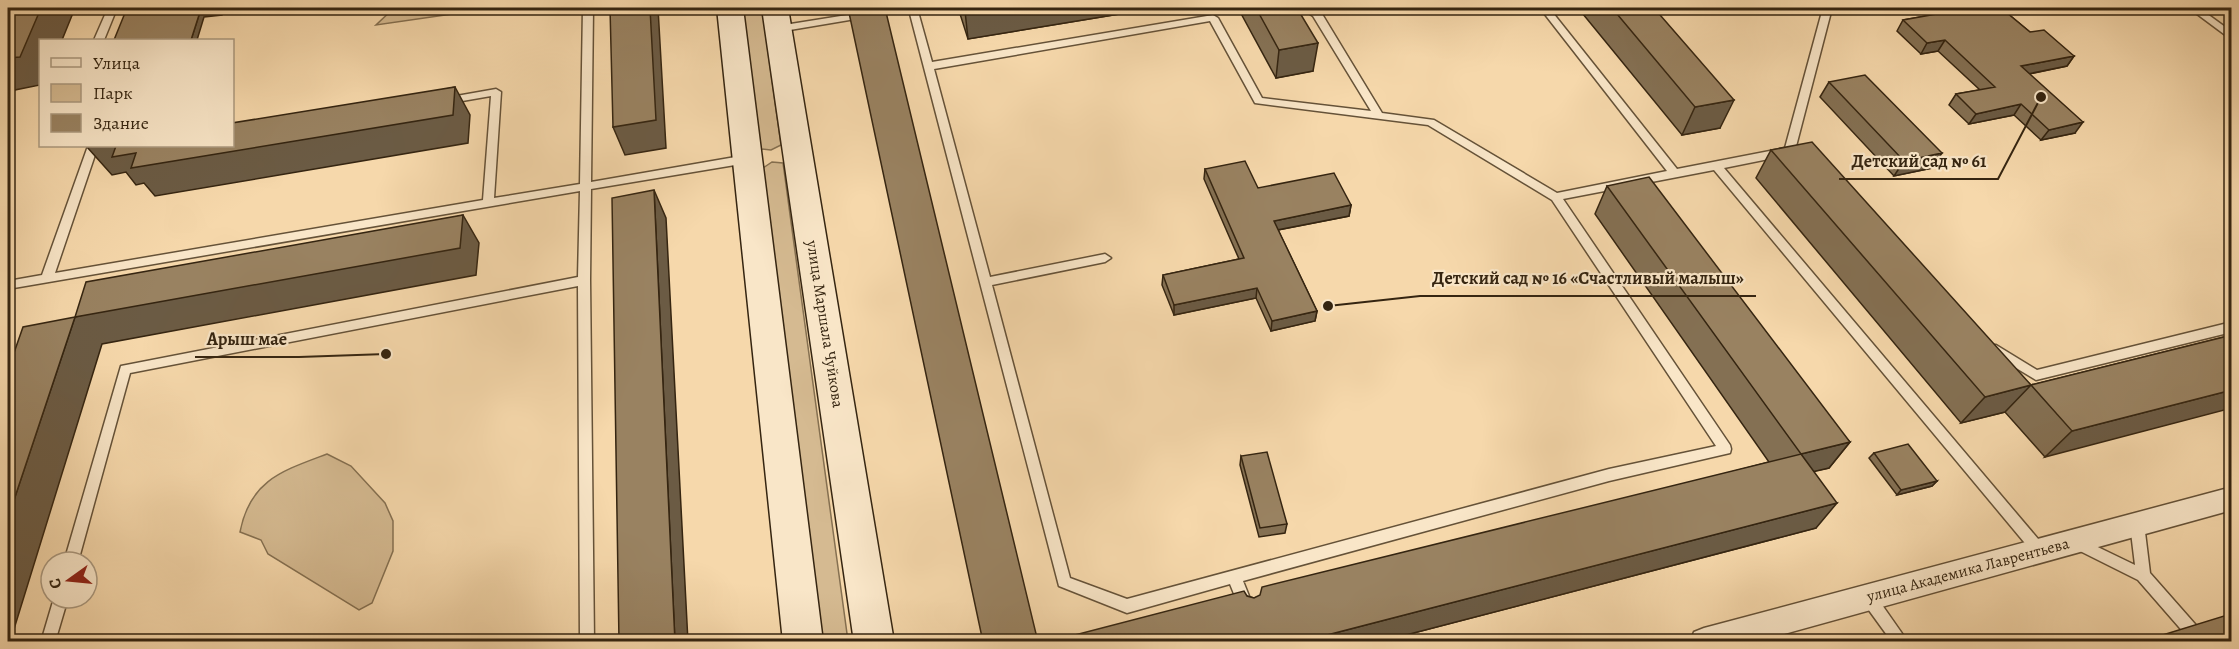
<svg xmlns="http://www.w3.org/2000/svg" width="2239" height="649" font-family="Alegreya,serif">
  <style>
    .green { fill: #d5ba91; stroke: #857051; stroke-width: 1.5 }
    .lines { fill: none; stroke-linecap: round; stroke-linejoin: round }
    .lane-casing { stroke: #655238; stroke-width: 3 }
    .street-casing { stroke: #655238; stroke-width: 3 }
    .secondary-casing { stroke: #352511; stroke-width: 3 }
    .lane { fill: #f9e6c8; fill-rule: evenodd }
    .street { fill: #f9e6c8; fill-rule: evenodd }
    .secondary { fill: #f9e6c8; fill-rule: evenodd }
    .wall { fill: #847053; stroke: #352511; stroke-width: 1.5 }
    .shaded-wall { fill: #6b5b44; stroke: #352511; stroke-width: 1.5 }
    .building { fill: #998261; stroke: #352511; stroke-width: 1.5 }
    .labels { text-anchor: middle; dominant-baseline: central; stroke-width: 4.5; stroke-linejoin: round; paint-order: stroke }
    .street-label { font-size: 16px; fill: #352511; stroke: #f9e6c8 }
    .leader { fill: none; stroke: #352511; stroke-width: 2 }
    .callout-dot { fill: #352511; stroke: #f9e6c8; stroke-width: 2 }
    .callout-label { font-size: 18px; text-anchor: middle; font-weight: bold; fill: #352511; stroke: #f9e6c8; stroke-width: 4.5; stroke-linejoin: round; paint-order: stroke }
  </style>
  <rect width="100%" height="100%" fill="#f6d8ab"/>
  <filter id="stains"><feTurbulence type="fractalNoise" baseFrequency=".00333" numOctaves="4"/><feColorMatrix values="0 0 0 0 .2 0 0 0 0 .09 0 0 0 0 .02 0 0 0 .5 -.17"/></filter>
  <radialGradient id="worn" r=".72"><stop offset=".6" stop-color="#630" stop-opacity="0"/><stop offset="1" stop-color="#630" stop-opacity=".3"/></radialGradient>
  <path class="green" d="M394,8H466L459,13L376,25Z
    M742,8H762L781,145L771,150L761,149Z
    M772,162L783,163L848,641H822L763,168Z
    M327,454L351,466L385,503L393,521V551L372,603L359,610L268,554L261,540L240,532C250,480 282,471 327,454Z"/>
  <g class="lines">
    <g class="lane-casing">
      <path id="lane" d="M108,8H117L104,40H94Z
        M583,8H593L591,182L747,155L752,159L747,163L591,189L590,280L594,642H580L578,286L130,373L78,562H64L121,366L578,277L580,191L8,289V281L42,275L88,146H98L55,273L483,200L491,96L445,104L440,101L445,98L496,89L501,92L494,198L580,184Z
        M891,8H917L932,62L1213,15L1218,18L1262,98L1371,111L1313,16L1301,8H1312L1322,14L1382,113L1434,120L1557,193L1667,171L1540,8H1549L1677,169L1785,148L1823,8H1832L1794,154L1724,168L2044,546L2046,550L2044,554L2039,556L2034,554L1714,170L1563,199L1730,445L1731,449L1730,453L1609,481L1243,581L1253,606L1251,611L1246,613L1241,611L1230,584L1127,613L1059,586L909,10L778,32L773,29L778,26ZM1210,21L1255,103L1428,125L1552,200L1716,446L1609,469L1127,599L1070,578L992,285L1105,262L1111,258L1105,254L990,277L934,69Z
        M2189,8H2199L2232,32V40Z
        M2232,322V332L2036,380L1988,351L1986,348L1988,345H1996L2037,370Z
        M2137,518L2142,520L2144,524L2150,573L2202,632L2204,637L2202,642H2192L2138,580L2072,547L2070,543L2072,539L2077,537L2135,565L2130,524L2132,520Z
        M1868,591L1873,592L1908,642H1892L1863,602L1861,597L1863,592Z
        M54,598H68L55,642H41Z"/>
    </g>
    <g class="street-casing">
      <path id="street" d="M2232,487V510L1755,642H1690L1694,632L1704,628Z"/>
    </g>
    <g class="secondary-casing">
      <path id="secondary" d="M717,8H743L823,642H783Z
        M762,8H788L894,642H854Z"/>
    </g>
    <use href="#lane" class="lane"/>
    <use href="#street" class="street"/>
    <use href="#secondary" class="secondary"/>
  </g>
  <path class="wall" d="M960,8H1156L968,39L960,14Z
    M1238,8H1297L1313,71L1276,78Z
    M1578,8H1654L1720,128L1682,135Z
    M1955,8H2001L2030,32L2074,56L2067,66L2029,74L2075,133L2041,140L2014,115L1969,124L1949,105L1956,94L1980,90L1938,51L1921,54L1897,31L1903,20L1955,11L1954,10Z
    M2226,8H2232V12Z
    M1829,82L1932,168L1894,176L1820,97Z
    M1771,150L2031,385L2232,335L2045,457L2005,412L1961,423L1756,178Z
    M1205,169L1258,188L1351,205L1349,216L1278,230L1317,311L1315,321L1271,331L1256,298L1174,315L1162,285L1163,275L1239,259L1204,179Z
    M1607,186L1850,442L1829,468L1814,471L1816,528L1379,642H1048L1247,596L1254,598L1769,462L1595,214Z
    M1874,453L1937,481L1932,486L1897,495L1869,458Z
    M1241,456L1287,524L1285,533L1259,537L1240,465Z"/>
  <path class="shaded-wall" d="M41,8H75L62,40H40V85L15,90L8,104V58Z
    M219,8H224L222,15L204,17L197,40H191L200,12Z
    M650,8H658L666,148L625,155L613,127Z
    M984,8H1156L968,39L965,11Z
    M1945,40L1938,51L1921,54L1927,43Z
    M1318,43L1313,71L1276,78L1279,50Z
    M2074,56L2067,66L2013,77L2021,66Z
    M455,87L470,115L468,143L155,196L144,183L136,185L126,172L112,175L87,147L94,146H121L136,153Z
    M1734,100L1720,128L1682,135L1695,107Z
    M2021,104L2014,115L1969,124L1976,114Z
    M2083,122L2075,133L2041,140L2049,130Z
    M1942,153L1932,168L1894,176L1904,161Z
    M654,190L666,218L688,642H675Z
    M1351,205L1349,216L1272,231L1274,221Z
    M463,215L479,243L476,275L102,344L10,642H8V518L75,317Z
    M1257,288L1256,298L1174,315V305Z
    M1317,311L1315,321L1271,331L1272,321Z
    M2031,385L2005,412L1961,423L1985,397Z
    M2232,390V408L2045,457L2072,431Z
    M1850,442L1829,468L1782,479L1801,454Z
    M1937,481L1932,486L1897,495L1901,490Z
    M1837,503L1816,528L1379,642H1300Z"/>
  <path class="building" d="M8,8H41L20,57L8,58Z
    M127,8H219L218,9L200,12L191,40H114Z
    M610,8H650L656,120L613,127Z
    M848,8H885L1038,642H983Z
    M964,8H984L965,11Z
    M1256,8H1297L1318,43L1279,50Z
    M1612,8H1654L1734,100L1695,107Z
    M1970,8H2001L2030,32L2044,30L2074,56L2021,66L2083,122L2049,130L2021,104L1976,114L1956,94L1995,87L1945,40L1927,43L1903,20Z
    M1865,75L1942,153L1904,161L1829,82Z
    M455,87L453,115L131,168L136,153L112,157L116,146H232V123Z
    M1812,142L2031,385L1985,397L1771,150Z
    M1245,161L1258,188L1334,173L1351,205L1274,221L1317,311L1272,321L1257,288L1174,305L1163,275L1244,258L1205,169Z
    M1649,177L1850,442L1801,454L1607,186Z
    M654,190L675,642H619L612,198Z
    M463,215L460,248L75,317L86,282Z
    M75,317L8,518V370L23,327Z
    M2232,335V390L2072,431L2031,385Z
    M1908,444L1937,481L1901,490L1874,453Z
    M1267,452L1287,524L1260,528L1241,456Z
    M1801,454L1837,503L1300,642H1048L1244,591L1247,596L1254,598L1260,595L1262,587Z
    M2224,616L2229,620H2232V642H2140Z"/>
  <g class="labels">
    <g class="street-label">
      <text transform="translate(825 324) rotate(81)">улица Маршала Чуйкова</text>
      <text transform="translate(1968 570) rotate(-15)">улица Академика Лаврентьева</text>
    </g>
  </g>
  <path class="leader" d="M2041 97L1998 179H1839M1328 306L1420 296H1756M386 354L299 357H195"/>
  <g class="callout-dot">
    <circle cx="2041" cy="97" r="6"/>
    <circle cx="1328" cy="306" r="6"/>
    <circle cx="386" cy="354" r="6"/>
  </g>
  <g class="callout-label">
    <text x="1919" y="167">Детский сад № 61</text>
    <text x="1588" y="284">Детский сад № 16 «Счастливый малыш»</text>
    <text x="247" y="345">Арыш мае</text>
  </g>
  <rect width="2239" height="649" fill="none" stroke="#f6d8ab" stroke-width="30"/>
  <rect x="9" y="9" width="2221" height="631" fill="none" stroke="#352511" stroke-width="3"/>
  <rect x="15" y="15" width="2209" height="619" fill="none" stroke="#352511" stroke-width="1.5"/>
  <rect x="39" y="39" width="195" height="108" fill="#f9e6c8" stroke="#ab997f" stroke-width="1.5"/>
  <rect x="51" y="58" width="30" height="9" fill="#f9e6c8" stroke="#ab997f" stroke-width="1.5"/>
  <text x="93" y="69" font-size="18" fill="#352511">Улица</text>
  <rect x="51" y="84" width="30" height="18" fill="#d5ba91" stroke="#ab997f" stroke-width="1.5"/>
  <text x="93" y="99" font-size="18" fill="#352511">Парк</text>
  <rect x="51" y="114" width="30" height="18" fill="#998261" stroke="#ab997f" stroke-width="1.5"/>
  <text x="93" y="129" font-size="18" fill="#352511">Здание</text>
  <g transform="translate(69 580) rotate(255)"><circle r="28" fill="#f9e6c8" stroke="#ab997f" stroke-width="1.5"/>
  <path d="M0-4.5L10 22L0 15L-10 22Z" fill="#8f2418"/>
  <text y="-9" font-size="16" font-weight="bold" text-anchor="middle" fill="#352511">С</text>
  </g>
  <rect width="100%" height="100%" filter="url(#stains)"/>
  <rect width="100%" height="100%" fill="url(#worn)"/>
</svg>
